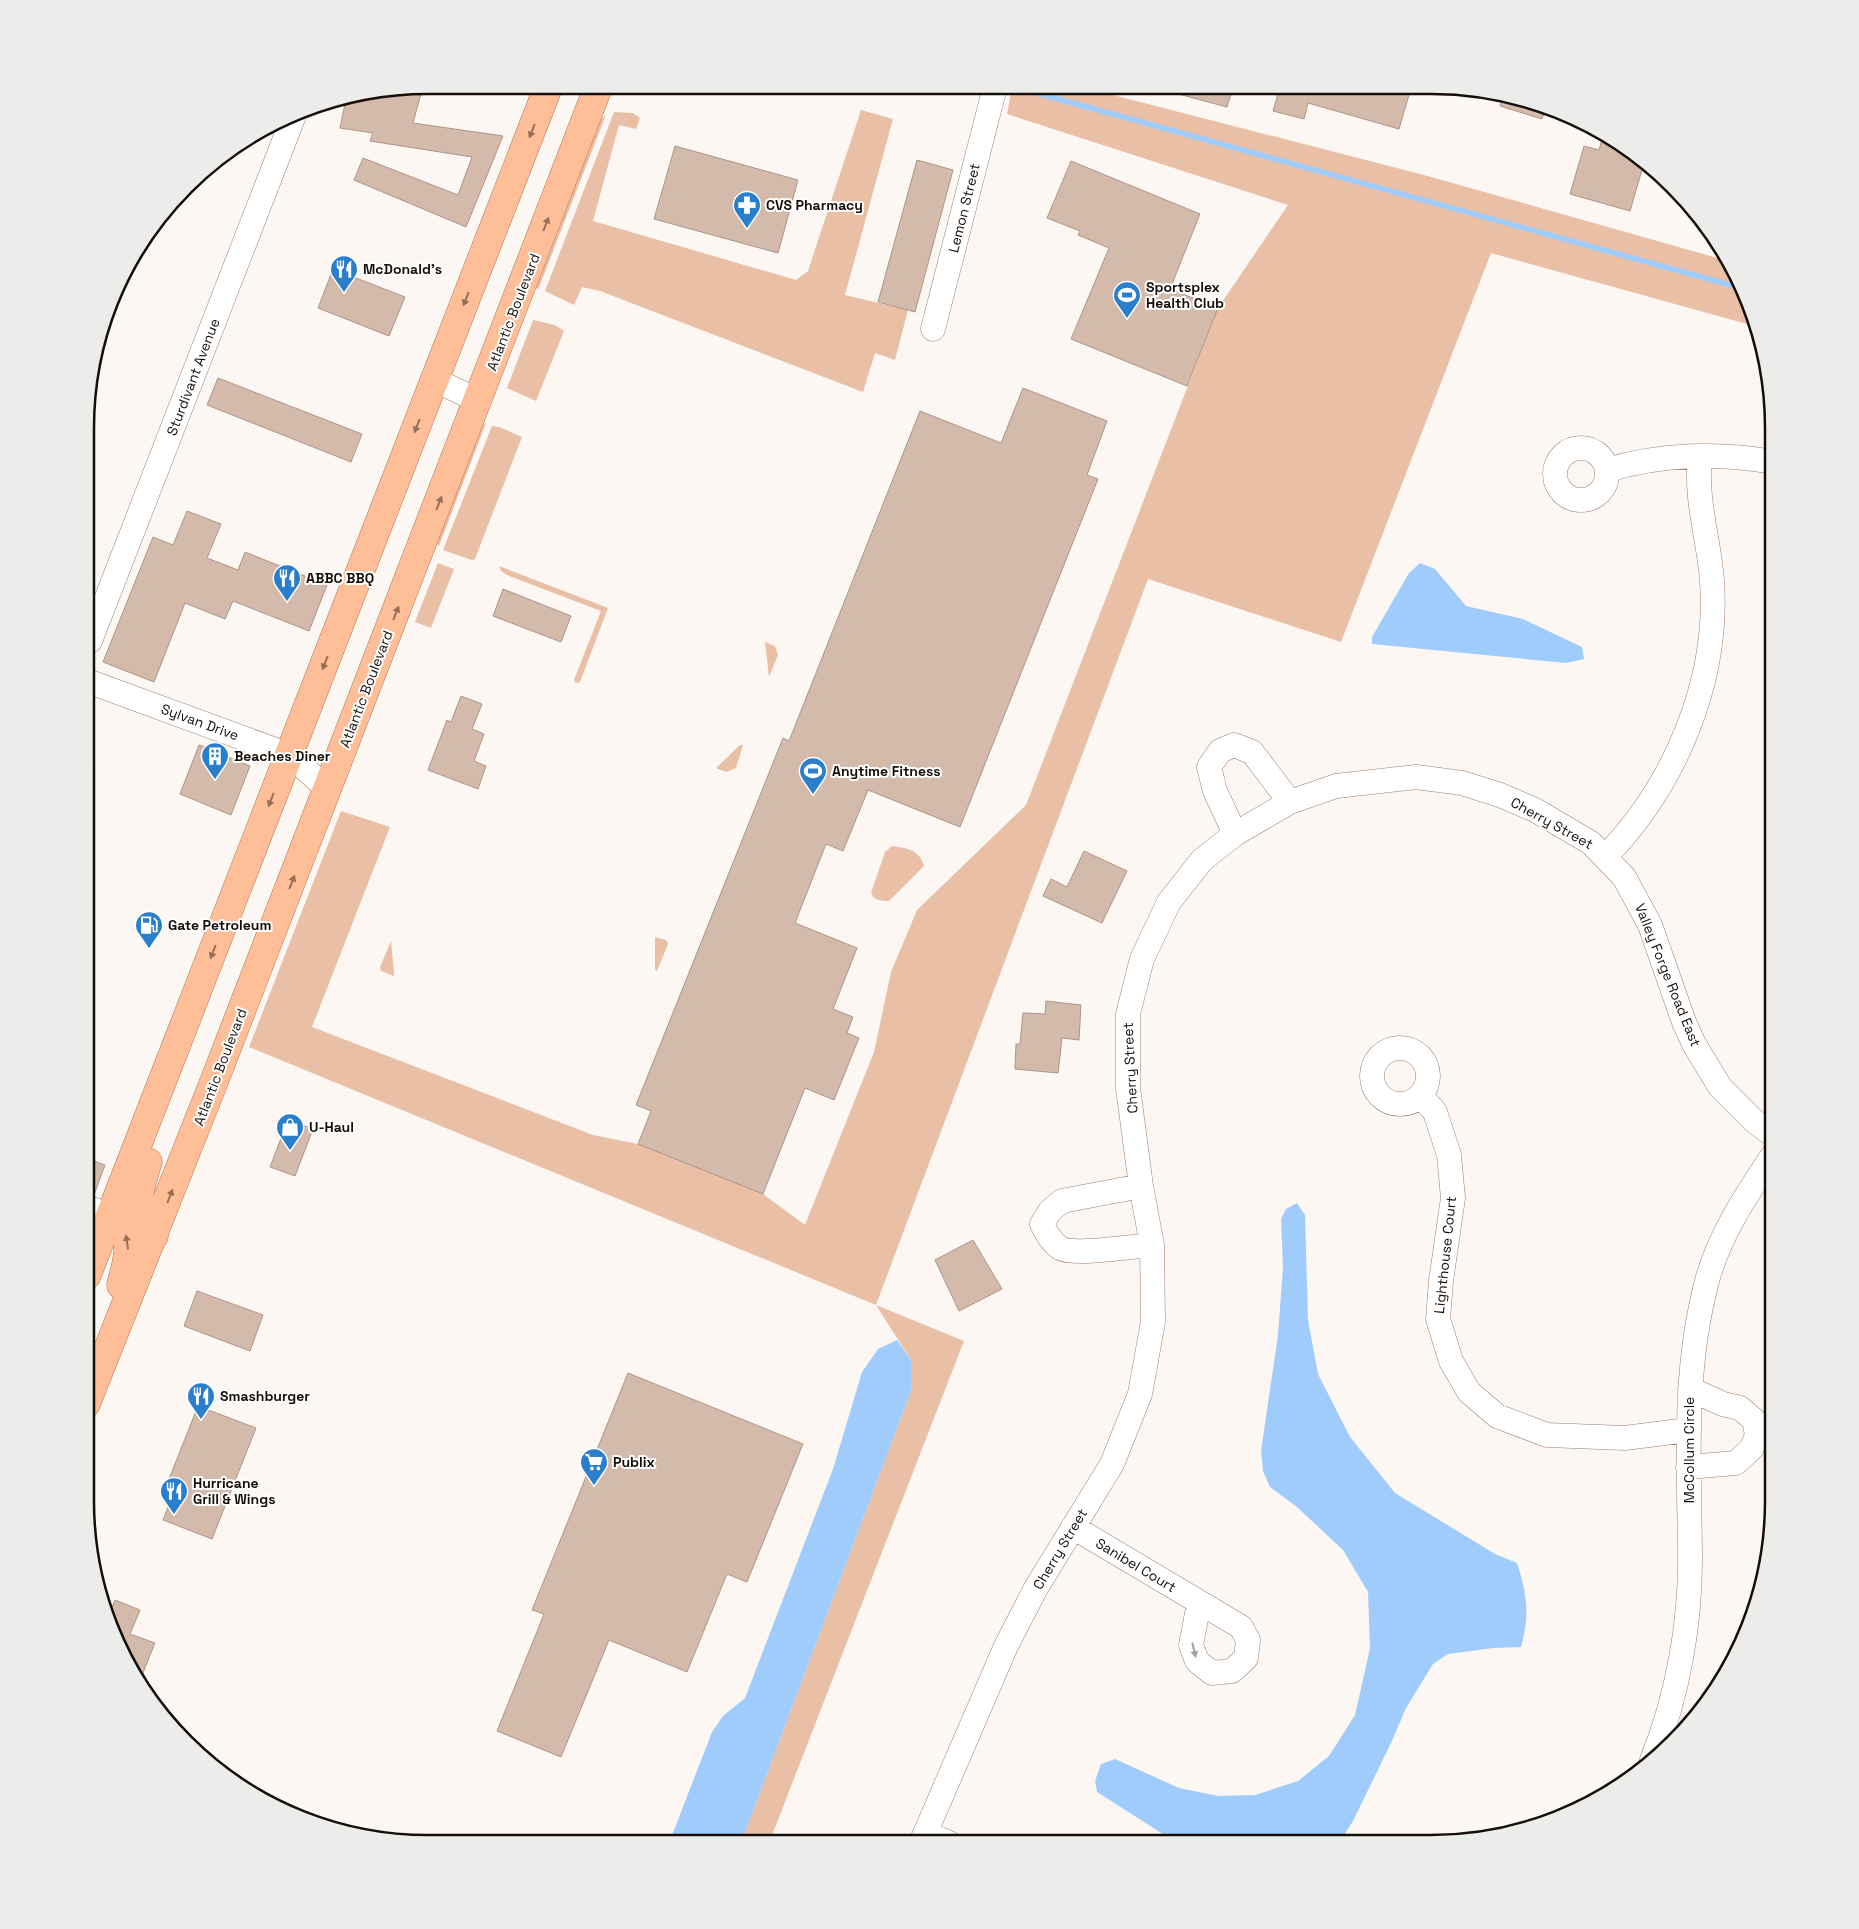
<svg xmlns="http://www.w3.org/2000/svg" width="1859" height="1929" font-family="'Space Grotesk',sans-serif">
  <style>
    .green { fill: #e9bfa6 }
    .water { fill: #a0ccfc }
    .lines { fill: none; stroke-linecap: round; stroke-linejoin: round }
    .stream { stroke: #a0ccfc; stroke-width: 5.5 }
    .building { fill: #d4baab; stroke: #ae9586 }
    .minor-casing { stroke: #9b8274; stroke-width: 25 }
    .trunk-casing { stroke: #ad7654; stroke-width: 29 }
    .minor { stroke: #fff; stroke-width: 24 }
    .trunk { stroke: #febe97; stroke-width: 28 }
    .oneway { fill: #966f57 }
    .oneway2 { fill: #a29f9c }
    .labels { text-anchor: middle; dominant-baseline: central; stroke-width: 4; stroke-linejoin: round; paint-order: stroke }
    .poi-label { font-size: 14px; font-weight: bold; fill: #160e08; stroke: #fff; text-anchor: start }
    .street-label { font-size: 14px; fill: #160e08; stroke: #fff }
    .rim { fill: none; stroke: #160e08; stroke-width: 2.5 }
  </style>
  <rect width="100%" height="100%" fill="#fcf7f3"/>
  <path class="green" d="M1012,87H1082L1424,175L1728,261L1756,318L1758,327L1491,253L1341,642L1148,579L876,1305L964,1341L769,1843H741L911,1391V1360L876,1305L249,1047L341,811L390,827L312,1027L593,1135L638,1144L763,1194L805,1225L874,1052L891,972L917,910L1026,805L1218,308L1288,205L1007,114Z
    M861,110L893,119L845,295L908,310L895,360L875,353L863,392L600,291L582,287L574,305L545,291L614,112L633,113L640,118L636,129L619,125L593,221L796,280L808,271Z
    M606,115L538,290L536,288L600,120Z
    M533,320L555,325L564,331L536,401L507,388Z
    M486,423L439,546L436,543L483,425Z
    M492,426L499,427L522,437L475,559L472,560L443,550Z
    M438,563L454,569L431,628L415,622Z
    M499,566L608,608L580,682L576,683L574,680L601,611L507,575L501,571Z
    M765,642L775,646L778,655L769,677Z
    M740,745H743L736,768L726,772L716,768Z
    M892,846C907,848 920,850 924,866L889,901C882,901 874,901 871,893L885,852Z
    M655,937L666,940L668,944L657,971L655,969Z
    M391,941L394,973V976L381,971L380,967Z"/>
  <path class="water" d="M1420,563L1435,569L1466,606L1523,619L1582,647L1584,659L1566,663L1372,644V637L1409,573Z
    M1297,1203L1305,1215L1308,1320L1318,1374L1350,1437L1395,1493L1495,1554L1517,1563C1527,1594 1530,1615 1521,1647L1493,1648L1448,1654L1433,1664L1406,1708L1391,1743L1353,1821L1339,1843H1177L1097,1792L1095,1781L1101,1764L1115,1759L1179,1788L1218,1796L1255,1795L1298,1781L1329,1756L1355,1715L1370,1648L1368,1592L1343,1550L1297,1507L1270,1487L1263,1471L1261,1451L1278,1335L1283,1267L1281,1219L1286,1209Z
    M897,1340L911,1360V1391L741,1843H669L712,1732L723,1716L745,1698L833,1469L862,1372L878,1349Z"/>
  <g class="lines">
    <path class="stream" d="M1033,92L1741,288"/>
  </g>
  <path class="building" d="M423,86L413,123L503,136L466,227L354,180L363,158L458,195L472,157L370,141L373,133L340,128L346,99Z
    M1172,87H1233L1227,107L1171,92Z
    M1271,87L1386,88H1411L1399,129L1308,103L1304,119L1273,111L1278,94L1271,92Z
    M1503,94L1547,106L1542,119L1500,106Z
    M1604,132L1644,163L1630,211L1570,194L1584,146L1599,150Z
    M675,146L798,180L778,253L654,219Z
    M917,160L953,170L915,312L878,302Z
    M1071,161L1200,214L1170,289L1218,308L1187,386L1071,339L1109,248L1078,235L1080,231L1047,218Z
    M333,269L405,297L389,336L318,308Z
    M218,378L362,434L351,462L207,405Z
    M1023,388L1107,421L1087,475L1098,479L960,827L868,790L843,851L826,844L795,923L857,948L833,1009L853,1017L847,1033L859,1038L834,1100L805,1088L763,1194L638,1144L651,1111L636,1105L783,738L789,741L920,411L1001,443Z
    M187,511L221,524L207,558L238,570L245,552L327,585L309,631L233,601L225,619L185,603L154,682L103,662L153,537L173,545Z
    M503,589L571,616L561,642L493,616Z
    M461,696L482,704L472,729L484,734L474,761L486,766L478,789L428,770L447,720L451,722Z
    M199,745L250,766L231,815L180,794Z
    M1084,851L1127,871L1102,923L1043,896L1051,879L1067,887Z
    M1046,1001L1081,1005L1079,1040L1062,1038L1058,1073L1015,1069L1016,1044H1020L1023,1013L1045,1014Z
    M288,1120L313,1129L295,1176L270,1167Z
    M88,1159L105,1165L94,1195L87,1194Z
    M973,1240L1002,1289L959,1311L935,1260Z
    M197,1291L263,1315L250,1351L184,1326Z
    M628,1373L803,1444L747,1582L727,1574L687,1672L609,1640L561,1757L497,1731L544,1614L532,1610Z
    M198,1406L256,1428L212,1539L163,1520L176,1487L167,1484Z
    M115,1600L140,1610L130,1634L155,1643L139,1683L107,1619Z"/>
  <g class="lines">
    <g class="minor-casing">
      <path id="minor" d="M933,329L995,87
        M435,380L479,401
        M1555 474a26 26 0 1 1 52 0a26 26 0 1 1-52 0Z
        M1607,470C1660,454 1719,452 1773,462
        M90,641L295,113
        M90,682L289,755L328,789
        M1235,834L1215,791L1209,767L1220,751L1234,745L1252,752L1290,802
        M1606,856C1675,785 1719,681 1712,581C1709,539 1695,500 1700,457
        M1372 1076a28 28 0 1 1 56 0a28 28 0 1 1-56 0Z
        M1421,1096L1435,1112L1449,1155L1453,1198L1441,1281L1438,1319L1451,1361L1469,1392L1497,1416L1547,1435L1625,1438L1688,1430
        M1141,1186L1062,1201L1050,1211L1042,1224C1046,1233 1051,1242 1060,1248C1073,1256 1135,1246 1152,1245
        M87,1207L110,1216
        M1688,1467L1736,1463L1752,1448L1757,1435L1754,1420L1740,1408L1723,1404L1690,1389
        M1073,1527L1241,1627L1248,1640L1246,1658L1232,1671L1212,1673L1197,1661L1191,1645L1199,1603
        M1652,1760C1678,1695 1691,1622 1690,1552C1689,1461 1683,1371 1707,1281C1719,1235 1747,1194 1773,1155
        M926,1833L949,1843
        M921,1843L1006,1646L1036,1588L1112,1464L1140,1394L1153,1322L1152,1245L1141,1186L1128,1088V1014L1142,959L1169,902L1202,860L1235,834L1290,802L1336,786L1416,777L1462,783L1500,795L1535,810L1591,843L1624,877L1650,925L1684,1022L1694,1044L1720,1087L1754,1121L1773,1135"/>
    </g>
    <g class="trunk-casing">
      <path id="trunk" d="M148,1162C138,1193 132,1209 154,1236
        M110,1216C137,1237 128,1256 121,1285
        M87,1275L549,85
        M86,1404L215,1079L599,85"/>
    </g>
    <use href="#minor" class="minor"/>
    <use href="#trunk" class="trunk"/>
  </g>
  <defs><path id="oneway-solid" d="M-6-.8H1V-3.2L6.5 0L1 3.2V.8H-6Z" transform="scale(1.25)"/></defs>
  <g class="oneway">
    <use href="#oneway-solid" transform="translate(532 131) rotate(111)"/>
    <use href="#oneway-solid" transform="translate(546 224) rotate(-69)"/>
    <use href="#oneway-solid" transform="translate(466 299) rotate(111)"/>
    <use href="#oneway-solid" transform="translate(417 426) rotate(111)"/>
    <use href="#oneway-solid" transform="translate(439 503) rotate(-69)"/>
    <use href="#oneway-solid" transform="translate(396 613) rotate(-69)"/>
    <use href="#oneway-solid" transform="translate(325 663) rotate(111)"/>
    <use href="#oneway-solid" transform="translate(271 800) rotate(111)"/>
    <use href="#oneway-solid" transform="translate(292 882) rotate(-69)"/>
    <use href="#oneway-solid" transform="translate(213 952) rotate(111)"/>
    <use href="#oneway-solid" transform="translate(170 1196) rotate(-69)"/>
    <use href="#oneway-solid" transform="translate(127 1242) rotate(-98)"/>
  </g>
  <use class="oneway2" href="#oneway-solid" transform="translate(1194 1650) rotate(77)"/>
  <defs>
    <g id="pharmacy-pin" transform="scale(1.4375)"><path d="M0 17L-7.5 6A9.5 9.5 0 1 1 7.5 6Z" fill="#2a7fcd" stroke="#fff"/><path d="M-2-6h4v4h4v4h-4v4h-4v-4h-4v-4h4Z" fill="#fff"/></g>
    <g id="restaurant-pin" transform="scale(1.4375)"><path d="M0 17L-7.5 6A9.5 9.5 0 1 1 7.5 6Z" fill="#2a7fcd" stroke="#fff"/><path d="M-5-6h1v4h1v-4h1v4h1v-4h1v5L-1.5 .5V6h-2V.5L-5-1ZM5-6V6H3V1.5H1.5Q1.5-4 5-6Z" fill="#fff"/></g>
    <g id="stadium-pin" transform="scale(1.4375)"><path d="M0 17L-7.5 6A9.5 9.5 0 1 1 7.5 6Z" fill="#2a7fcd" stroke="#fff"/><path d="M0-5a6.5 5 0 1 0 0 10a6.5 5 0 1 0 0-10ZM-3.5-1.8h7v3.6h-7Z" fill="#fff"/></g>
    <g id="building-pin" transform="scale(1.4375)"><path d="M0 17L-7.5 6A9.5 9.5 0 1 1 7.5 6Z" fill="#2a7fcd" stroke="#fff"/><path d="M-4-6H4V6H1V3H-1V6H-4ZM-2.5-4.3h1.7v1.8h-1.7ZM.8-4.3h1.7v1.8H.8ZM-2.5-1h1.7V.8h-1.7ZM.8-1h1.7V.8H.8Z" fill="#fff"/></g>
    <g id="fuel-pin" transform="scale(1.4375)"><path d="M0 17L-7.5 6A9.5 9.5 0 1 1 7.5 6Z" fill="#2a7fcd" stroke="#fff"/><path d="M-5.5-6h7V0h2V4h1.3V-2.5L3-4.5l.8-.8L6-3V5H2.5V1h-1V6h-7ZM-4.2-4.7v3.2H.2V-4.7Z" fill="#fff"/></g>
    <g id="shop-pin" transform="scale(1.4375)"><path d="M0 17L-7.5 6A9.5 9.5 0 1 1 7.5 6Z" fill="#2a7fcd" stroke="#fff"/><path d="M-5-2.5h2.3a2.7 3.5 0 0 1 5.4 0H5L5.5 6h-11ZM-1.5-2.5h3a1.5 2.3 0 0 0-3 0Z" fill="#fff"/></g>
    <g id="supermarket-pin" transform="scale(1.4375)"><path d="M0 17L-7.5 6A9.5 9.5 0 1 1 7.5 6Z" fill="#2a7fcd" stroke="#fff"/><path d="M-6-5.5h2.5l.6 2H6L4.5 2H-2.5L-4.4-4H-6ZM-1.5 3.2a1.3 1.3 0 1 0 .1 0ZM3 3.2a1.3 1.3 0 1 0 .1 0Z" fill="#fff"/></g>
  </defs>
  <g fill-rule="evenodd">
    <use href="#pharmacy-pin" x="747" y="205"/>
    <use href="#restaurant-pin" x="344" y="269"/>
    <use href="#stadium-pin" x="1127" y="295"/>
    <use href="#restaurant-pin" x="287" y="578"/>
    <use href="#building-pin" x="215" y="756"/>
    <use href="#stadium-pin" x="813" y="771"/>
    <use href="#fuel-pin" x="149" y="925"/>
    <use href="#shop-pin" x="290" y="1127"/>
    <use href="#restaurant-pin" x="201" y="1396"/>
    <use href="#supermarket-pin" x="594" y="1462"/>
    <use href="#restaurant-pin" x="174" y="1491"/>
  </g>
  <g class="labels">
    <g class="poi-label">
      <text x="766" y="205">CVS Pharmacy</text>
      <text x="363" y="269">McDonald's</text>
      <text x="1146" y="287">Sportsplex<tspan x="1146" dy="16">Health Club</tspan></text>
      <text x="306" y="578">ABBC BBQ</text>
      <text x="234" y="756">Beaches Diner</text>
      <text x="832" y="771">Anytime Fitness</text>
      <text x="168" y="925">Gate Petroleum</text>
      <text x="309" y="1127">U-Haul</text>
      <text x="220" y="1396">Smashburger</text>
      <text x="613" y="1462">Publix</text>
      <text x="193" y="1483">Hurricane<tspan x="193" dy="16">Grill &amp; Wings</tspan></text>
    </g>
    <g class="street-label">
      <text transform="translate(964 208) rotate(-76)">Lemon Street</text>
      <text transform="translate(513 312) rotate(-69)">Atlantic Boulevard</text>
      <text transform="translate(193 377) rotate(-69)">Sturdivant Avenue</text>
      <text transform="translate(366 689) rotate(-69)">Atlantic Boulevard</text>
      <text transform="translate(200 722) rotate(20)">Sylvan Drive</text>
      <text transform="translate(1552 823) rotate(29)">Cherry Street</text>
      <text transform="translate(1668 975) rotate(68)">Valley Forge Road East</text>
      <text transform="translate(220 1067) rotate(-69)">Atlantic Boulevard</text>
      <text transform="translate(1130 1068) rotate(-93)">Cherry Street</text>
      <text transform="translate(1445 1255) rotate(-84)">Lighthouse Court</text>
      <text transform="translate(1689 1450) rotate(-90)">McCollum Circle</text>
      <text transform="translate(1060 1549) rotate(-59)">Cherry Street</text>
      <text transform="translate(1136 1565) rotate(31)">Sanibel Court</text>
    </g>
  </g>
  <path d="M0 0H1859V1929H0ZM428 94H1431A334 334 0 0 1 1765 428V1501A334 334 0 0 1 1431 1835H428A334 334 0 0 1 94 1501V428A334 334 0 0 1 428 94Z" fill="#ececeb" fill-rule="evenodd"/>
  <path class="rim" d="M428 94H1431A334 334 0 0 1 1765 428V1501A334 334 0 0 1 1431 1835H428A334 334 0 0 1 94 1501V428A334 334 0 0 1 428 94Z"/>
</svg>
